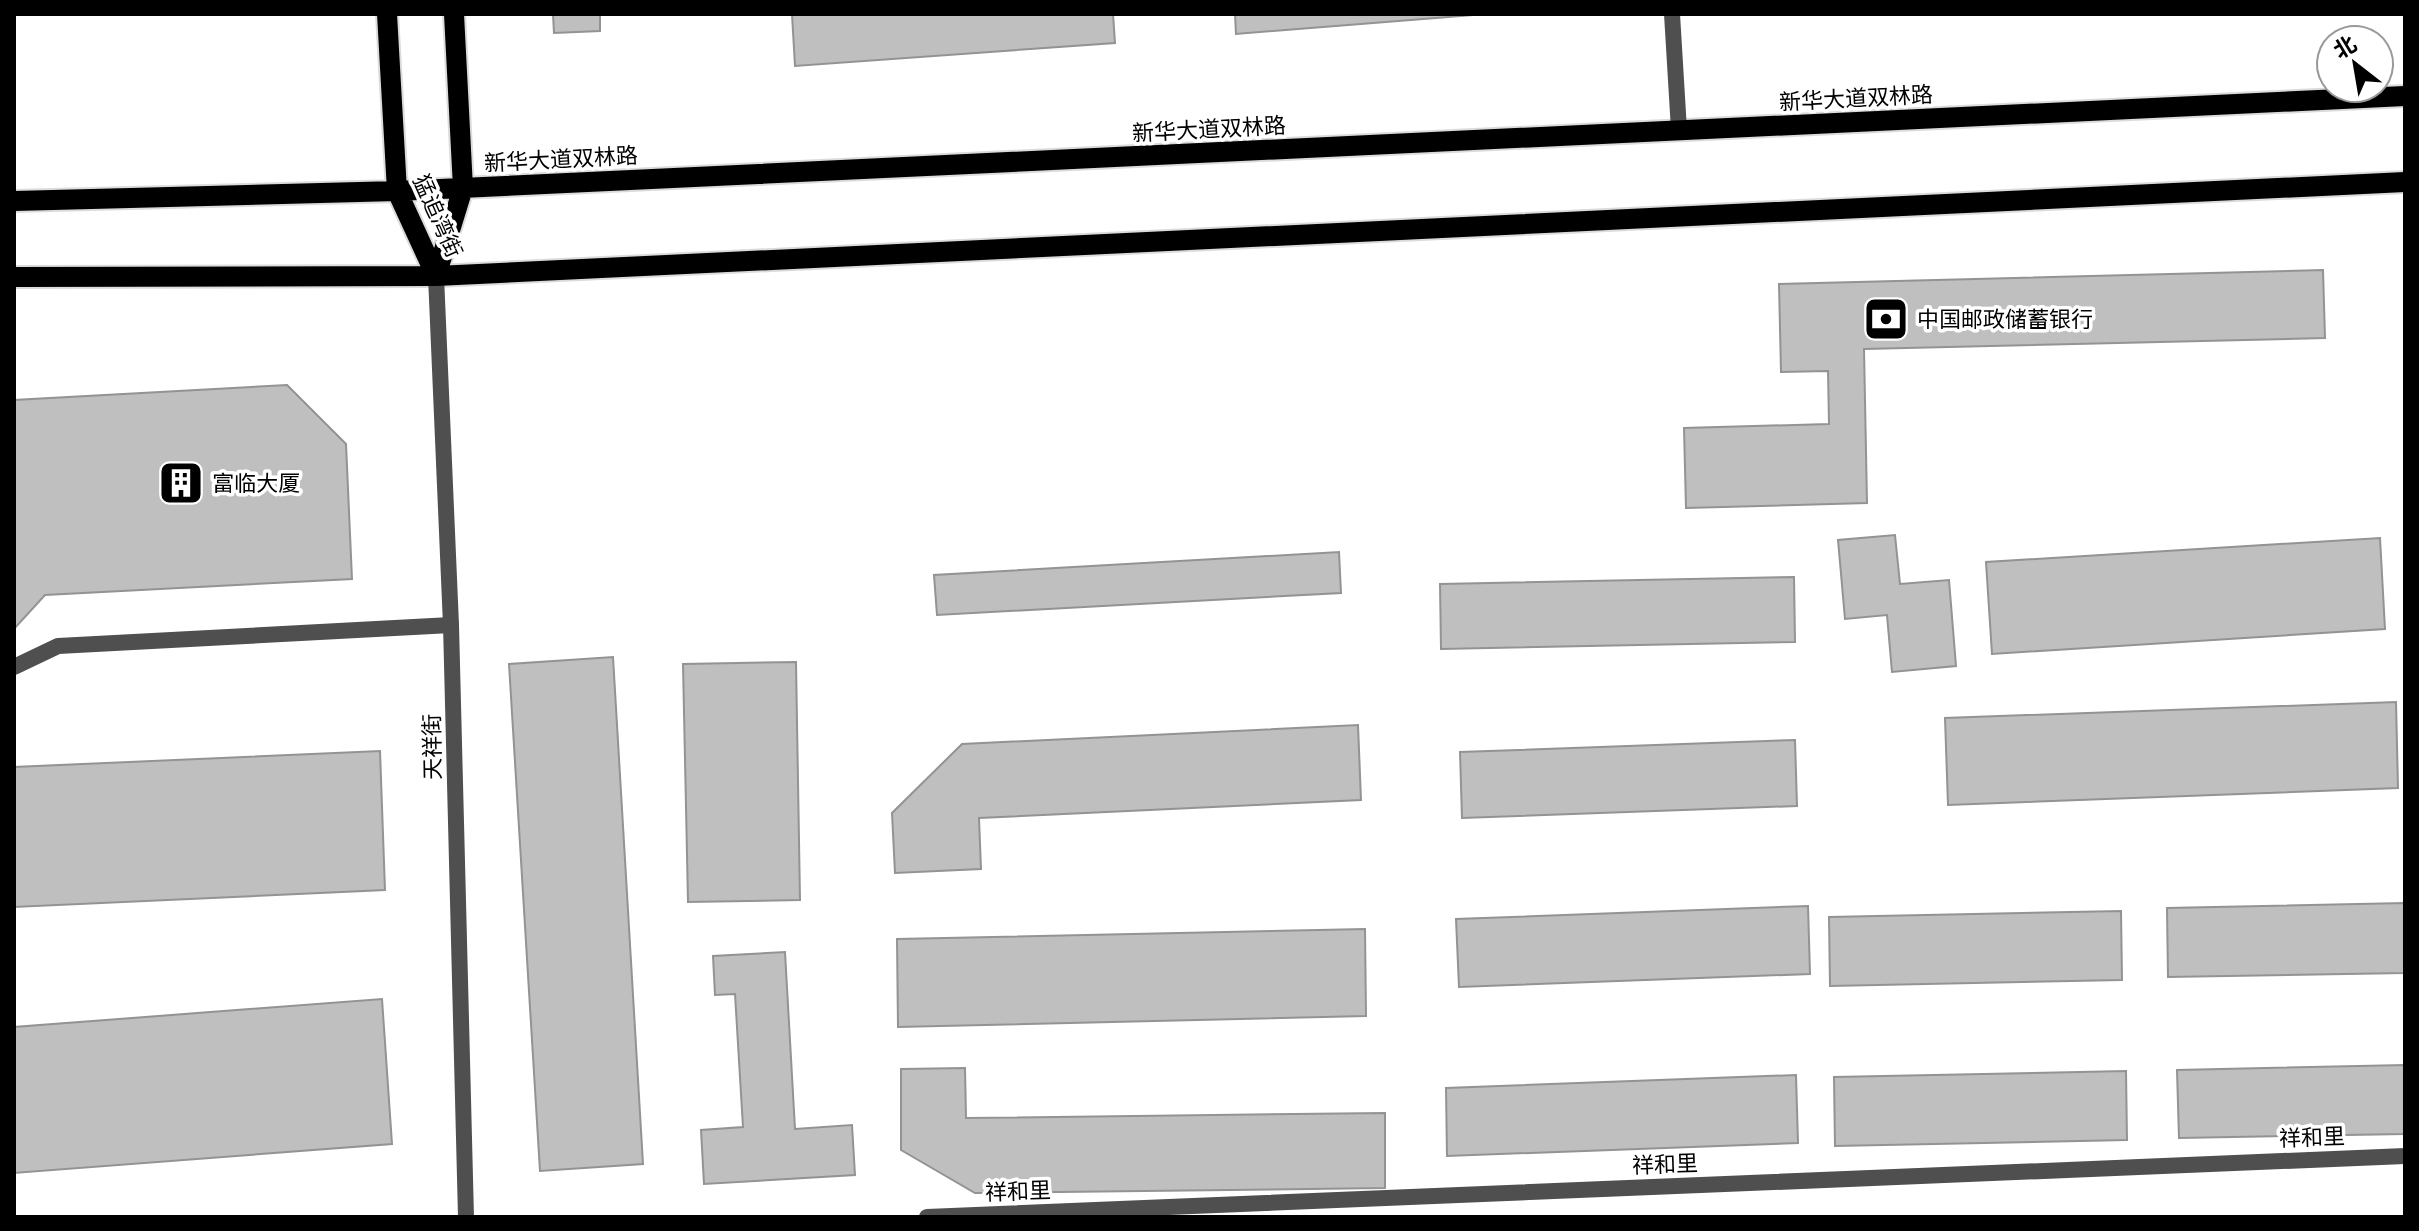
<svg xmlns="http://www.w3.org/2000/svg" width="2419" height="1231" font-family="Quicksand,'Noto Sans SC',sans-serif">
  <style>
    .building { fill: #bfbfbf; stroke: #939393; stroke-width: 2 }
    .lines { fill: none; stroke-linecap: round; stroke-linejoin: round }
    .primary-casing { stroke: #dbdbdb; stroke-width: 24 }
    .lane { stroke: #4f4f4f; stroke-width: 16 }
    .street { stroke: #4f4f4f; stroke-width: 16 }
    .primary { stroke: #000; stroke-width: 20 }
    .labels { text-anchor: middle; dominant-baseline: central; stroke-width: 7; stroke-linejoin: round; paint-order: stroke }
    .street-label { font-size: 22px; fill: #000; stroke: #fff }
    .poi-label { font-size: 22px; fill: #000; stroke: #fff; text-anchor: start }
  </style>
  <rect width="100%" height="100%" fill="#fff"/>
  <path class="building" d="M553,14H600V31L554,33Z
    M792,14H1113L1115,43L795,66Z
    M1235,14H1486L1236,34Z
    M2323,270L2325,338L1864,349L1867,503L1686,508L1684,428L1829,424L1828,371L1781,372L1779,284Z
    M287,385L346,444L352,579L45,595L14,629V400Z
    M1895,535L1900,584L1949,580L1956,666L1892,672L1887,615L1845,619L1838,540Z
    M2380,538L2385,629L1992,654L1986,562Z
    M1339,552L1341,593L937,615L934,575Z
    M1794,577L1795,642L1441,649L1440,584Z
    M613,657L643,1164L540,1171L509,664Z
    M796,662L800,900L688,902L683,664Z
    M2396,702L2398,788L1948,805L1945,718Z
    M1358,725L1361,800L979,818L981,869L895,873L892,813L962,744Z
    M1795,740L1797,806L1462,818L1460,752Z
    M380,751L385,890L14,907V767Z
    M2405,903V973L2168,977L2167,908Z
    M1808,906L1810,974L1459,987L1456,919Z
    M2121,911L2122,980L1830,986L1829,917Z
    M1365,929L1366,1016L898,1027L897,939Z
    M785,952L795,1129L852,1125L855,1175L704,1184L701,1130L743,1127L735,994L715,995L713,956Z
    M382,999L392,1144L14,1173V1027Z
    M2405,1065V1134L2179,1138L2177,1070Z
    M965,1068L966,1118L1385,1113V1188L975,1193L901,1150V1069Z
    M2126,1071L2127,1140L1835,1146L1834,1077Z
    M1796,1075L1798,1143L1447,1156L1446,1088Z"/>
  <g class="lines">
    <g class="primary-casing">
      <path id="primary" d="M387,14L397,191L436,276
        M14,201L397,191L2405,96
        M436,276L463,188L454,14
        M14,277L436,276L2405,182"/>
    </g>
    <path class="lane" d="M14,667L58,646L451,625"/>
    <path class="street" d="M1672,14L1679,130
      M436,276L451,625L466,1217
      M927,1217L2405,1156"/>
    <use href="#primary" class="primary"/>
  </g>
  <defs>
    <g id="bank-square" transform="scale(2.3)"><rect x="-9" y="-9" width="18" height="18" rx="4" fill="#000" stroke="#fff"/><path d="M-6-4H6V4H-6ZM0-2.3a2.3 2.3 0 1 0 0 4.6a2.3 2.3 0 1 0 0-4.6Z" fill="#fff"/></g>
    <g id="building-square" transform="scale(2.3)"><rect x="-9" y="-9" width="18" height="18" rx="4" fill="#000" stroke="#fff"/><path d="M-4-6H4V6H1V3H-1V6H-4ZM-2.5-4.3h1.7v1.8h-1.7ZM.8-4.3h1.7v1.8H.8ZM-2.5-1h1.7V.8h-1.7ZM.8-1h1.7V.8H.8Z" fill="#fff"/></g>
  </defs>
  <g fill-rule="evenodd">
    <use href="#bank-square" x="1886" y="319"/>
    <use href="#building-square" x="181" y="483"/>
  </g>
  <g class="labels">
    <g class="street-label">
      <text transform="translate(1856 98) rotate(-3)">新华大道双林路</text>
      <text transform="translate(1209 129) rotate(-3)">新华大道双林路</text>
      <text transform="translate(561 159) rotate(-3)">新华大道双林路</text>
      <text transform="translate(438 216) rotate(66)">猛追湾街</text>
      <text transform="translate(432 747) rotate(-91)">天祥街</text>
      <text transform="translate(2312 1137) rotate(-2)">祥和里</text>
      <text transform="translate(1665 1164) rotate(-2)">祥和里</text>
      <text transform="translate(1018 1191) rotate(-2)">祥和里</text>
    </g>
    <g class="poi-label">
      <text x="1917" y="319">中国邮政储蓄银行</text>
      <text x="212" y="483">富临大厦</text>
    </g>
  </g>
  <rect width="2419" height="1231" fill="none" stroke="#000000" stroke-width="32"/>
  <g transform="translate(2355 64) rotate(329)"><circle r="38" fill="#ffffff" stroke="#999999" stroke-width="2"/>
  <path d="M0-6L14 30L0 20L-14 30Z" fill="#000000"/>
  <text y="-12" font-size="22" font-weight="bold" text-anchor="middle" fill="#000000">北</text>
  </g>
</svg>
